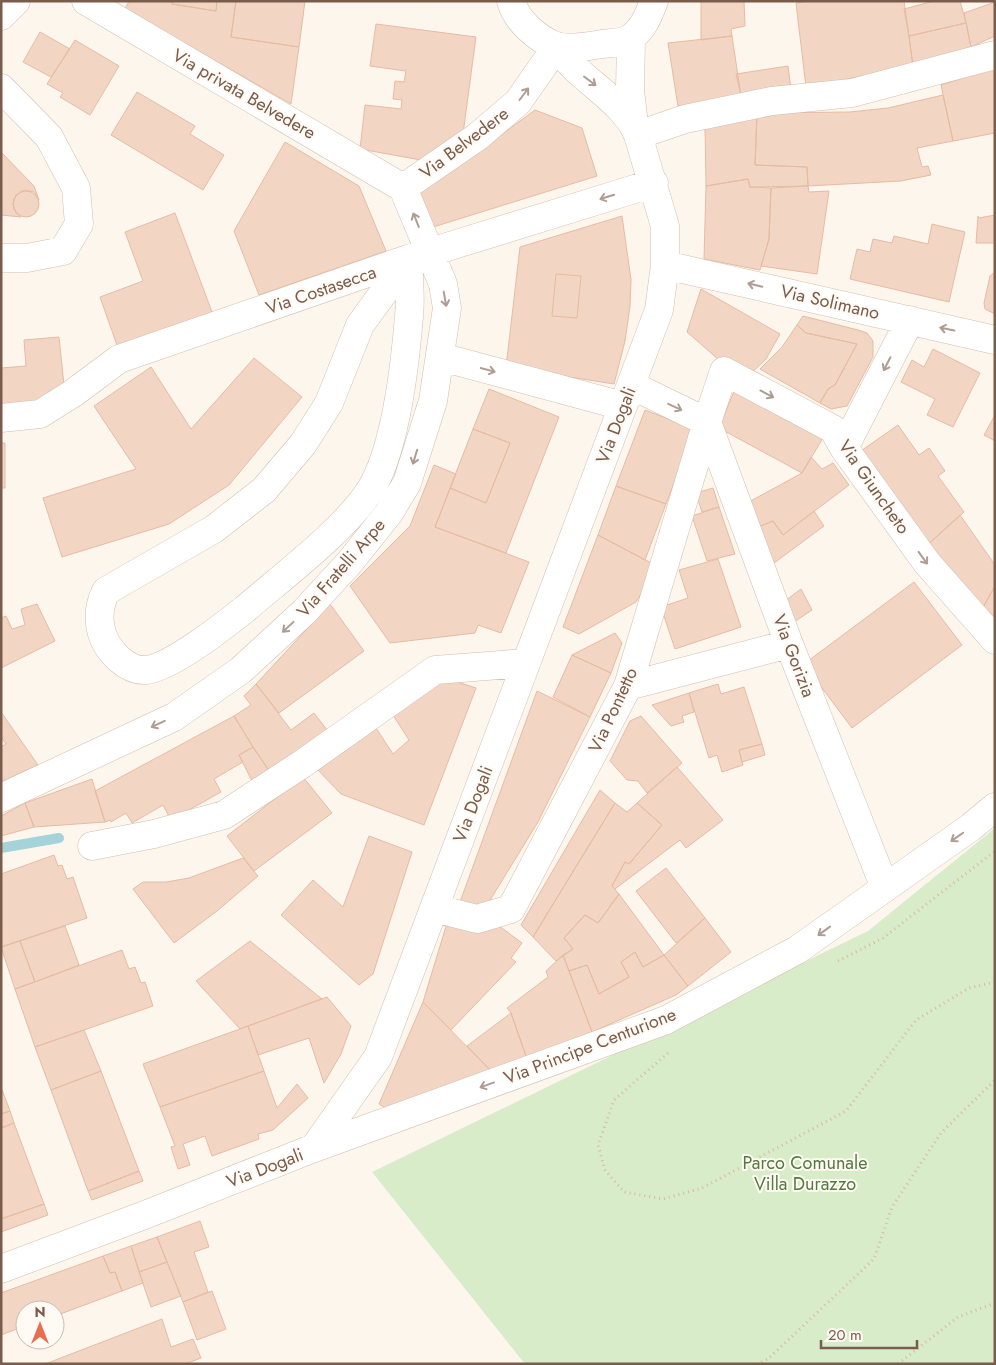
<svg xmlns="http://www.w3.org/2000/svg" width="996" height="1365" font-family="Jost,sans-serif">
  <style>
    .green { fill: #d8ecc9 }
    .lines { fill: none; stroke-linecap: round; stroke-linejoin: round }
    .stream { stroke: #a5d3da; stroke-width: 10 }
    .building { fill: #f3d5c3; stroke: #e6bba3 }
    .minor-casing { stroke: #d1beb0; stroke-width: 29 }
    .path { stroke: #d9b8a5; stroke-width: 3; stroke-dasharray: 1 4; stroke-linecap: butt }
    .minor { stroke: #fff; stroke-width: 28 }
    .oneway { stroke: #af9d94 }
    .labels { text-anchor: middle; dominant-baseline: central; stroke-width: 4; stroke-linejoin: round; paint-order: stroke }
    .street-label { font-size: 18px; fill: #7a5c4d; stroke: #fffaf3 }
    .park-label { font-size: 18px; fill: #537a41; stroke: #fffaf3 }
  </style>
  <rect width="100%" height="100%" fill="#fdf6ec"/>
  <path class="green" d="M995,828V1364H525L372,1172L868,931Z"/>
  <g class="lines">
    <path class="stream" d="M1,848L59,838"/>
  </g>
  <path class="building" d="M129,1H172V4L216,11L217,1H236L231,37L299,47L291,104L125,9Z
    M172,1H217L216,11L172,4Z
    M236,1H305L299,47L231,37Z
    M701,1H744L745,26L731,29L732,36L701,40Z
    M811,1H904L913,66L806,87L796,3Z
    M934,1H960L966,23L909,36L904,9Z
    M995,2V36L971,47L964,13Z
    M966,23L971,47L913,66L909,36Z
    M376,24L476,37L462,141L432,162L360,149L365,105L401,109L402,100L393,99L395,81L404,82L406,71L370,66Z
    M40,32L70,49L51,77L23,62Z
    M732,36L741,96L678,106L668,43Z
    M75,40L119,66L90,115L60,97L63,93L47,84Z
    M788,66L791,89L741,96L736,74Z
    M995,68V133L953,141L941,85Z
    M137,92L195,126L190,134L224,155L203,190L111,135Z
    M943,95L953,141L917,148L922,167L928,166L931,175L901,181L808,186L807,167L755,165L757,113L850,112L888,108Z
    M535,110L582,128L597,176L430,228L417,188L486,146Z
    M757,113L755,165L807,167L808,186L750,187L748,179L706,186L705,125Z
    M285,142L359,186L386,251L259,295L234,231Z
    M1,152L34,186L39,200L34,192L24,190L16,195L13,204L16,213L21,217L1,215Z
    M748,179L750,187L771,188L769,239L760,270L704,259L706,186Z
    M808,186L809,192L829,191L817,274L761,266L769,239L771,188Z
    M13 204a13 13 0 1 1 26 0a13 13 0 1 1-26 0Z
    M175,213L212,312L118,348L100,297L143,281L125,232Z
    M995,215V243H976L978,216L979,218Z
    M622,216L631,280L630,306L625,341L614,384L506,367L520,247Z
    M932,224L965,232L949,302L850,279L857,249L870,252L873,239L892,243L894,236L928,244Z
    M995,272V314L985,309L984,303L990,276Z
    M556,274L581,276L577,318L552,316Z
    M701,289L780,334L766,359L743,381L687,332Z
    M803,316L858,330L867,333L873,341V357L847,406L831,409L820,403L828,389L835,385L857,344L806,333L797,325Z
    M797,325L806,333L857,344L835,385L828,389L820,403L760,369L782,347Z
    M59,337L65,395L1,409V368L26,366L24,340Z
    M933,349L980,373L953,427L927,415L935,399L901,382L912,360L924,367Z
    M254,358L302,397L229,485L169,524L62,557L43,498L136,469L94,406L151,367L191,429Z
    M737,384L823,438L802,473L719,428Z
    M489,389L559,417L506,553L435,527L450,488L486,503L510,443L473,429Z
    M645,410L694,429L666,504L616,486Z
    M995,415V441L984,435Z
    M898,425L919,455L929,448L945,471L938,476L964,512L924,548L858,453Z
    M473,429L510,443L486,503L450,488Z
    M1,443H5V488H1Z
    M811,457L822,469L833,463L849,485L783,535L773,521L756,528L747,503L802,473Z
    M434,465L456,474L435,527L529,562L501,633L478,625L475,633L390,643L350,586L410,526Z
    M616,486L666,504L645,560L598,535Z
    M713,488L719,507L702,512L696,493Z
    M719,507L735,554L707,561L692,516Z
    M814,511L824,526L770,566L756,528L773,521L783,535Z
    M960,515L995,565V586L981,611L924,548Z
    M598,535L655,565L648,583L636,602L579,634L563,627Z
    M718,559L741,627L675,649L661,607L688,598L679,570Z
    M914,582L962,645L852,728L804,664Z
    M995,586V617L994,619L981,611Z
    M801,589L812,610L788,626L781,604Z
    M37,604L55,641L1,668V618L6,616L12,629L25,625L21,609Z
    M330,604L364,651L279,713L256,684Z
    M615,633L622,643L611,673L572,655Z
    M572,655L611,673L590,717L553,697Z
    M445,678L476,688L424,825L341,794L318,770L376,728L393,754L409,740L393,715Z
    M256,684L291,730L314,713L330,734L272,775L253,747L234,716L251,705L244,696Z
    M718,684L721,694L744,687L762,744L739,750L743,765L722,772L717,755L709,758L689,693Z
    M537,691L590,717L538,822L484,910L460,902Z
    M689,693L694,712L682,716L684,722L671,726L652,705Z
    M1,712L38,765L1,782V747L6,744L1,737Z
    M234,716L253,747L239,755L243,762L214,779L221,792L171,820L163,805L132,823L126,813L111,822L110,820L105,822L95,791Z
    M641,716L682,763L647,793L638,781L627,780L610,761L630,721Z
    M762,744L765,755L742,762L739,750Z
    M253,747L272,775L254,785L239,755Z
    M677,767L723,820L686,848L680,840L615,889L612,886L625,862L629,864L662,825L637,803Z
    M303,777L332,813L254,871L227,836Z
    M92,779L105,822L34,827L25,803Z
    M600,790L615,803L533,937L521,925Z
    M25,803L34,827L1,836V816Z
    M615,803L627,812L637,803L662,825L629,864L625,862L612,886L619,894L598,923L585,915L564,938L573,949L556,961L533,937Z
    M369,836L412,852L373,974L359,985L281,915L313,880L343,907Z
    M54,855L58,866L62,865L67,879L73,877L87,918L1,947V874Z
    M243,858L258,876L217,911L174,943L133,889L143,882H166L189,878Z
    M666,868L705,918L676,943L636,891Z
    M619,894L664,955L643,967L635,952L621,962L629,977L599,994L587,965L569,971L563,955L573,949L564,938L585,915L598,923Z
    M705,918L731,952L688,986L664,955Z
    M448,920H491L522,943L511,958L516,962L451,1030L423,1002Z
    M65,926L79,965L35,982L20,941Z
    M20,941L35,982L15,989L1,947Z
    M250,941L322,999L240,1029L196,981Z
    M122,950L129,969L135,967L141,983L145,982L153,1006L35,1047L15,989Z
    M635,952L643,967L664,955L688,986L676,995L592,1032L569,971L587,965L599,994L629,977L621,962Z
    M563,955L592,1032L527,1059L511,1013L507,1008L548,977L546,971Z
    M327,997L351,1026L341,1054L324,1083L309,1038L258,1055L248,1026Z
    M423,1002L493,1073L392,1112L379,1104Z
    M511,1013L527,1059L493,1073L467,1046Z
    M248,1026L264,1071L160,1107L143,1064Z
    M84,1030L101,1071L51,1090L35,1047Z
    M101,1071L139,1171L88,1191L51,1090Z
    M264,1071L277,1108L297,1084L308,1098L273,1130L258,1134L259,1139L212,1156L205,1136L183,1144L190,1165L178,1169L171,1147L175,1146L160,1107Z
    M1,1087L10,1111L1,1114Z
    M10,1111L14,1123L1,1128V1114Z
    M14,1123L44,1204L1,1219V1128Z
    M139,1171L143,1181L92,1200L88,1191Z
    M44,1204L48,1215L1,1232V1219Z
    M200,1221L209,1247L194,1252L208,1292L183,1302L157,1237Z
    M157,1237L167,1262L139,1272L131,1246Z
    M131,1246L143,1283L122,1291L115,1272L110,1273L103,1256Z
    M103,1256L110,1273L115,1272L122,1291L55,1316V1310H25V1326L1,1335V1293Z
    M167,1262L181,1296L151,1307L139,1272Z
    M212,1291L226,1329L197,1340L183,1302Z
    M162,1319L171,1347L193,1339L201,1358L185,1364H45Z"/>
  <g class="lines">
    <g class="minor-casing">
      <path id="minor" d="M86,1L403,188
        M511,1C516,20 537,39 556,46C569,50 589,46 602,44C611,43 625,43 632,37C644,28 649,14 654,1
        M1,16L16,1
        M631,38L630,90L634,125
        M1,88L49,137L76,188L79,224L63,251L27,258H1
        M638,135L685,119L772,101L852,93L995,55
        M403,188L477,137L518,102L557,46
        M408,259C409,278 411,298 409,316C405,365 396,447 371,489C346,529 282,577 245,609C225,625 170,668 146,670C135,671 127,666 119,659C99,641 94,615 106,591L214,529L264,490L303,444L329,403L360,325Z
        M665,265L995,340
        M441,357L623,406
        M631,385L707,422L724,371L833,429L844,448L927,563L995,640
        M1,418L40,414L72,394L119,359L408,259L654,183
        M707,422L789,644L885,888
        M844,448L910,320
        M628,686L789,644
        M1,798L174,717L241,670L304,612L349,563L389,513L407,483L433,401L447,308L443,284L403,188
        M92,846L154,834L224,815L302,764L435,670L526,663
        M434,908L477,919L511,909L628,686L707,422
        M314,1148L666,1020L797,950L971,827L995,807
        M1,1269L142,1216L314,1148L378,1057L659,310L665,265V226L638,135C622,97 578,81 557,46"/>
    </g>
    <path class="path" d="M838,961L883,938L995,851
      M668,1053L614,1100L598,1145L605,1170L624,1192L663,1199L702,1188L846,1111L916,1020L969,988L995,982
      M757,1364L768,1359L874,1259L892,1207L941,1133L995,1080
      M898,1364L958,1317L995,1303"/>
    <use href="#minor" class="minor"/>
  </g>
  <defs><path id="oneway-shaft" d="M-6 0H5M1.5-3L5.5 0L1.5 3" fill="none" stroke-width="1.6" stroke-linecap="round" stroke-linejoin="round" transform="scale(1.25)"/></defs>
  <g class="oneway">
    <use href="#oneway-shaft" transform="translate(590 81) rotate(37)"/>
    <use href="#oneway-shaft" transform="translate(524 94) rotate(-53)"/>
    <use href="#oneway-shaft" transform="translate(607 197) rotate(163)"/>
    <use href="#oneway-shaft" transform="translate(416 220) rotate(-112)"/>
    <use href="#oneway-shaft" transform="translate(755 285) rotate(-167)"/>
    <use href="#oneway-shaft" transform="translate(445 299) rotate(80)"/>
    <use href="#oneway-shaft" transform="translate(947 329) rotate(-168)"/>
    <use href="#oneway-shaft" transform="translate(887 364) rotate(117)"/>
    <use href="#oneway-shaft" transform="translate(488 370) rotate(15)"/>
    <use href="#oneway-shaft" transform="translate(767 394) rotate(28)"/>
    <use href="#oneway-shaft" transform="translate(675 407) rotate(25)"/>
    <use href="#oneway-shaft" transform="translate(415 457) rotate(107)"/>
    <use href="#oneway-shaft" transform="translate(923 558) rotate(54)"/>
    <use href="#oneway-shaft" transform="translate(288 627) rotate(137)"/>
    <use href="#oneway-shaft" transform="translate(158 724) rotate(155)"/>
    <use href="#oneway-shaft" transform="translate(957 837) rotate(145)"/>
    <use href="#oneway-shaft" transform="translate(824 931) rotate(144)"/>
    <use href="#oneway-shaft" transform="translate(487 1085) rotate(160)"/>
  </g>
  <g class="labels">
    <g class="street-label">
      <text transform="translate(244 94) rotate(30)">Via privata Belvedere</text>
      <text transform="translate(464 143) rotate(-37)">Via Belvedere</text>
      <text transform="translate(321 290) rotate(-19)">Via Costasecca</text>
      <text transform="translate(830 302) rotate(13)">Via Solimano</text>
      <text transform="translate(616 425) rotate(-69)">Via Dogali</text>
      <text transform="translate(874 487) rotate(55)">Via Giuncheto</text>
      <text transform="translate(341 568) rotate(-49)">Via Fratelli Arpe</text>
      <text transform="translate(794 656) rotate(69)">Via Gorizia</text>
      <text transform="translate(613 710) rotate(-65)">Via Pontetto</text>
      <text transform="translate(473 804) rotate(-69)">Via Dogali</text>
      <text transform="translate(590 1046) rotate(-21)">Via Principe Centurione</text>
      <text transform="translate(265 1168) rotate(-21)">Via Dogali</text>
    </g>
    <g class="park-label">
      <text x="805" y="1163">Parco Comunale<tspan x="805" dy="21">Villa Durazzo</tspan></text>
    </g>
  </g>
  <rect width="996" height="1365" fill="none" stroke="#7a5c4d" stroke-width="5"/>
  <g transform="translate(40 1325)"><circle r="24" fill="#fffaf3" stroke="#cabbb1"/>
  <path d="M0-4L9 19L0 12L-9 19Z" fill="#e76f51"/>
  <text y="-8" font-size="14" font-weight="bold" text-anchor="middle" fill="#7a5c4d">N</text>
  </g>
  <path d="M821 1340v8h96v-8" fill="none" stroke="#7a5c4d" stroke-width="2.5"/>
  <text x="828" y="1340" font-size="15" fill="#7a5c4d" stroke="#fffaf3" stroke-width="4" paint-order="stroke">20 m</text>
</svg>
